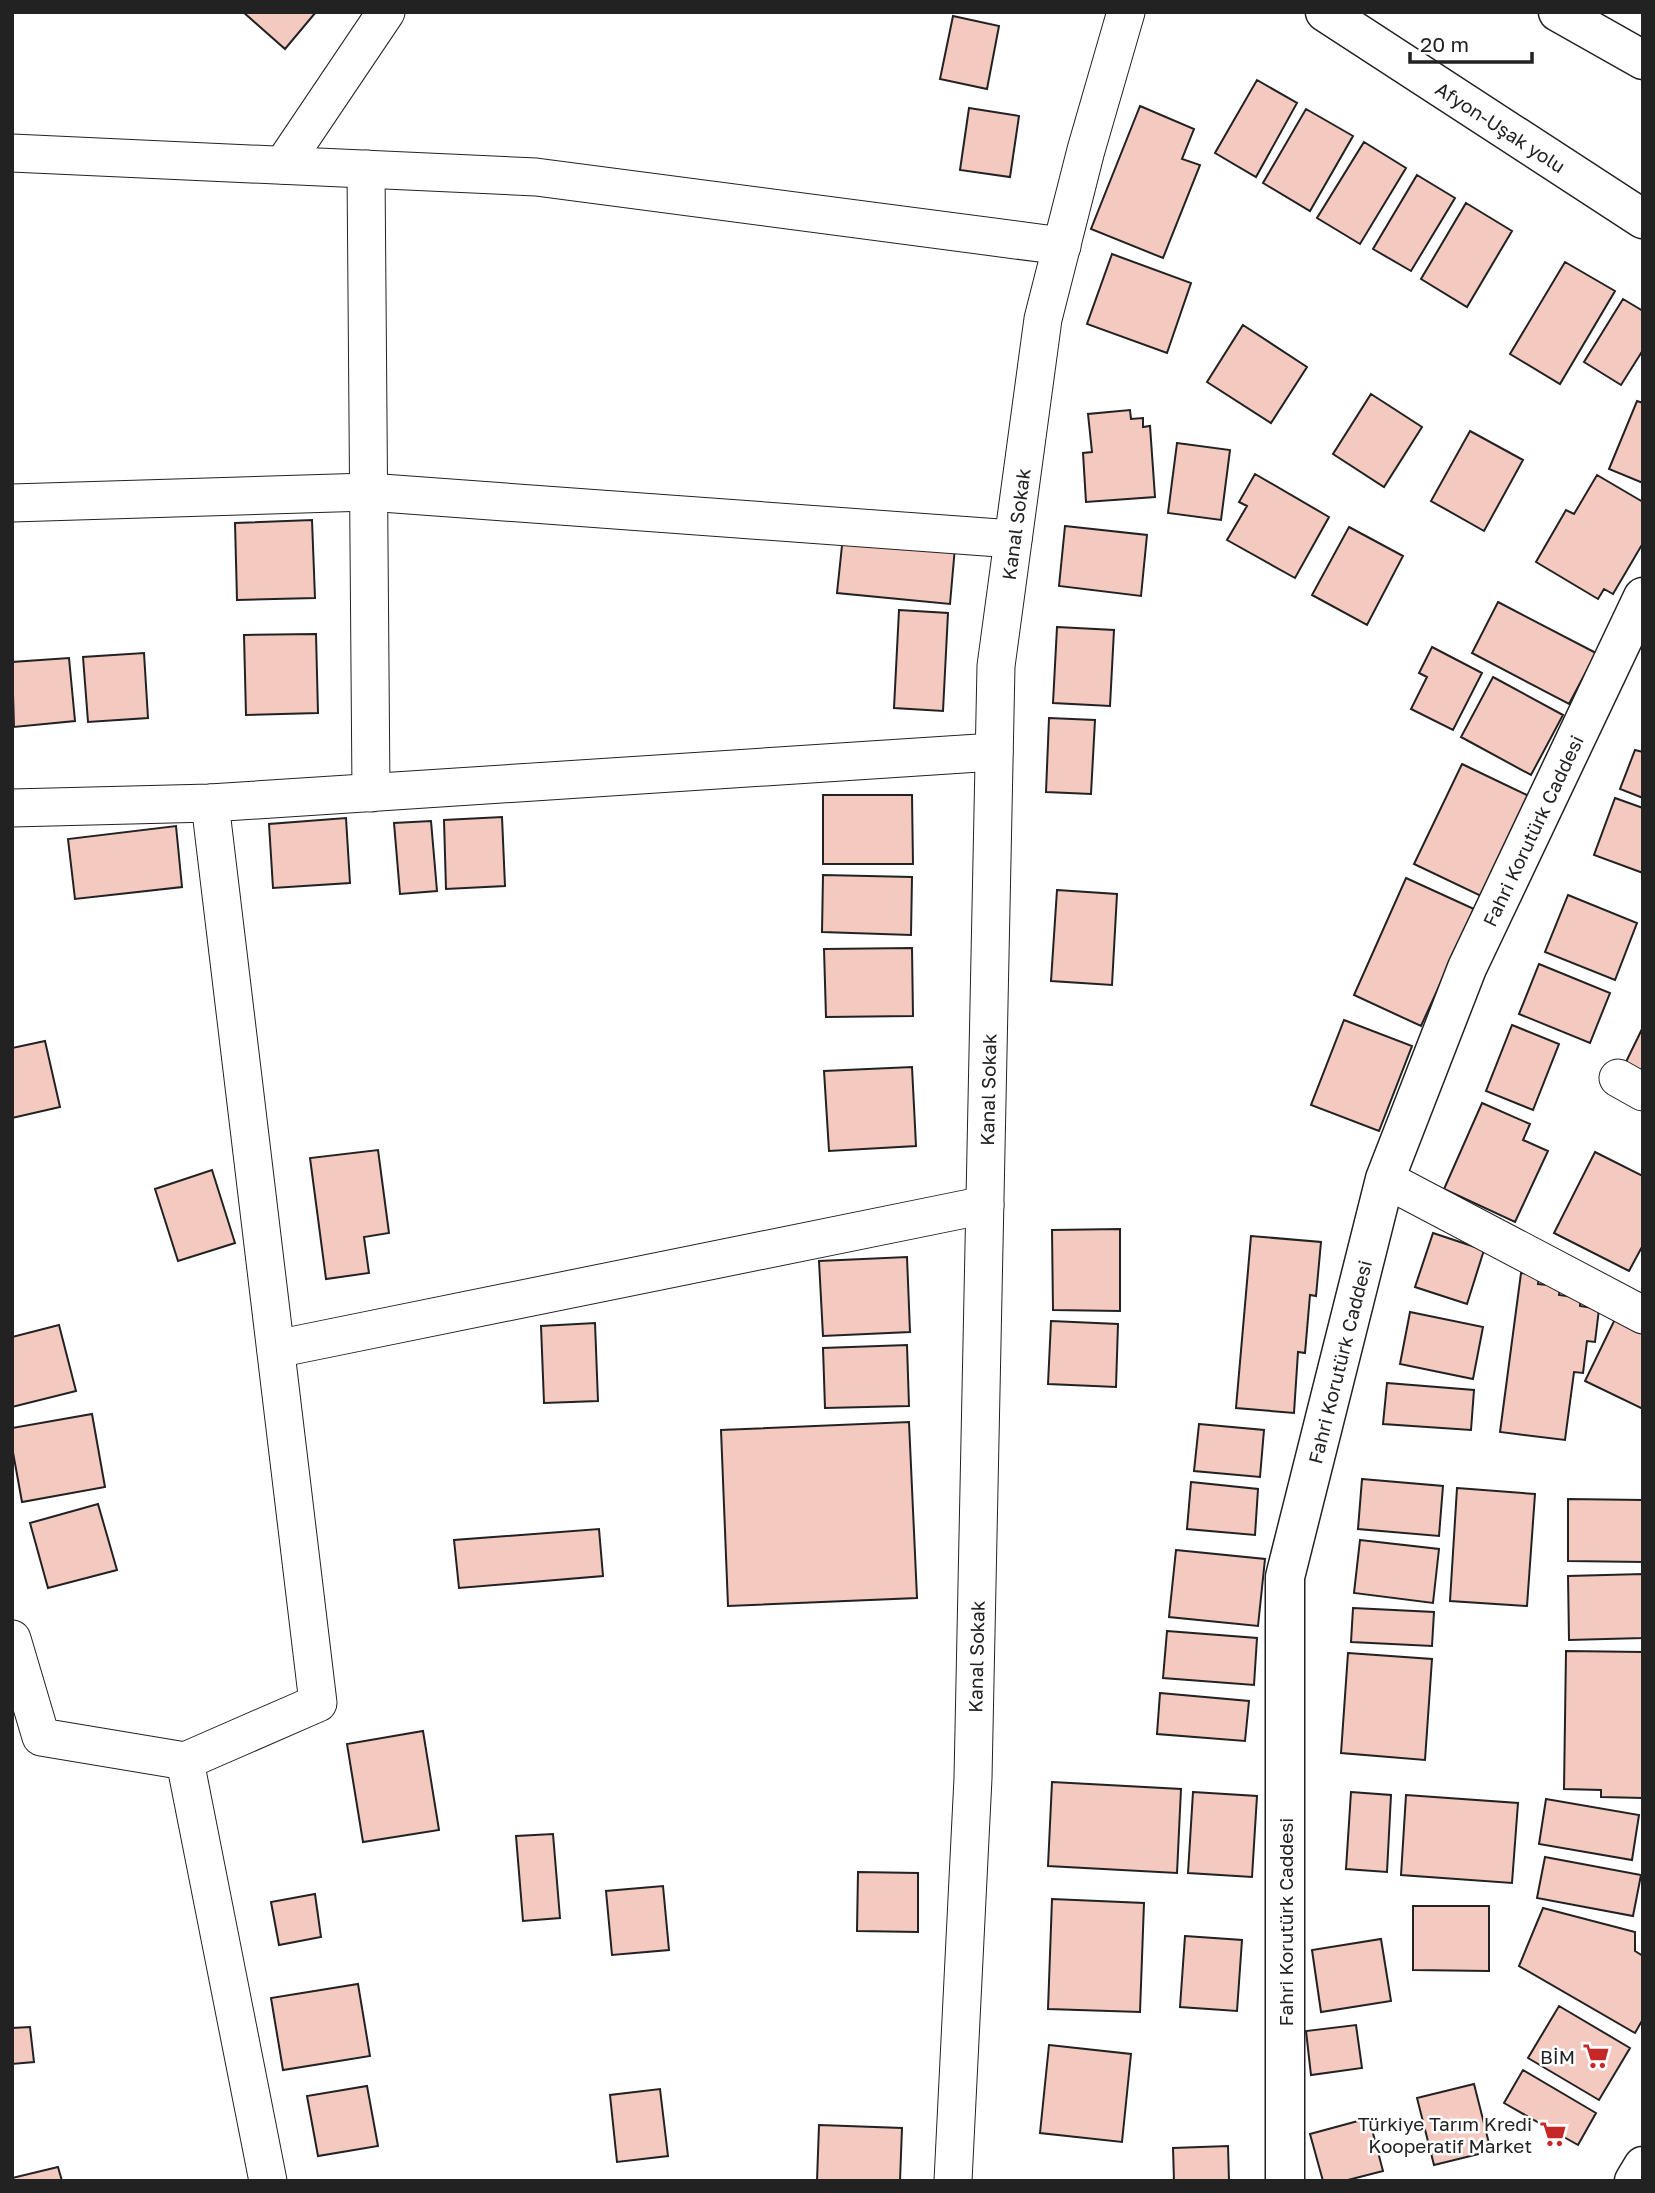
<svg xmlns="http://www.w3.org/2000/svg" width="1655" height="2193" font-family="'Golos Text',sans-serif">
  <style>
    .building { fill: #f3c9c0; stroke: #222; stroke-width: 2 }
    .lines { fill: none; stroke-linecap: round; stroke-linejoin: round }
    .minor-casing { stroke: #222; stroke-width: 39 }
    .tertiary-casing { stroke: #222; stroke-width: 41 }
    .trunk-casing { stroke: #222; stroke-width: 41 }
    .minor { stroke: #fff; stroke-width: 37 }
    .tertiary { stroke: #fff; stroke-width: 38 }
    .trunk { stroke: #fff; stroke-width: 38 }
    .labels { text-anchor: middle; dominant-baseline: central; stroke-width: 5; stroke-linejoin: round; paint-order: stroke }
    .street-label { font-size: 19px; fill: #222; stroke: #fff }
    .poi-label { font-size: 19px; fill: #222; stroke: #fff; text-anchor: end }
  </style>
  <rect width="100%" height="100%" fill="#fff"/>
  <path class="building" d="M243,12H316L285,49Z
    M953,16L999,26L987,89L940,79Z
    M1257,80L1297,103L1256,177L1215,153Z
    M1140,106L1194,129L1182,159L1200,165L1163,258L1091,229Z
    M969,108L1019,116L1010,177L960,170Z
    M1306,109L1353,136L1310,211L1263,183Z
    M1364,142L1406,168L1360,244L1317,218Z
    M1417,175L1455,198L1411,271L1373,249Z
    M1466,203L1512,231L1467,307L1421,279Z
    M1112,254L1191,283L1167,353L1087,324Z
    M1565,262L1615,291L1560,384L1510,354Z
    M1623,299L1643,311V350L1621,385L1584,362Z
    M1243,325L1307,367L1271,423L1207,382Z
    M1371,394L1422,427L1384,487L1333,454Z
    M1637,401L1643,403V483L1609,469Z
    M1130,410L1131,419L1143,418V427L1150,426L1155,497L1086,502L1083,453L1092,452L1088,414Z
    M1470,431L1523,460L1484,531L1431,501Z
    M1177,443L1230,450L1221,520L1168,513Z
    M1255,474L1329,517L1295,578L1227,540L1247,506L1239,502Z
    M1597,475L1643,502V543L1613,594L1604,589L1598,599L1536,562L1566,510L1574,514Z
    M312,520L315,598L237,600L235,523Z
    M1065,526L1147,535L1141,596L1059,586Z
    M1349,527L1403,556L1367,625L1312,595Z
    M843,536L955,547L950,604L837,593Z
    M1498,602L1596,653L1569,704L1472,653Z
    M899,610L948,613L943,711L894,708Z
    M1057,627L1114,630L1110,706L1053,703Z
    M316,634L318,713L246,715L244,635Z
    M1432,647L1482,673L1453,730L1411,709L1427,677L1419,673Z
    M144,653L148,718L88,722L83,657Z
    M69,658L75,721L14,727L12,662Z
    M1493,677L1563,715L1531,775L1461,737Z
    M1049,718L1095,720L1091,794L1046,792Z
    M1635,750L1643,752V798L1620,789Z
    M1462,764L1529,796L1481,896L1414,864Z
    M823,795H912L913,864H823Z
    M1615,798L1643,808V873L1594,855Z
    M502,817L505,886L446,889L444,820Z
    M346,818L350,883L273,888L269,824Z
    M431,821L437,891L400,894L394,823Z
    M176,826L182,887L75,899L68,839Z
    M823,875L912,877L911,935L822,932Z
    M1406,878L1474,909L1421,1026L1354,995Z
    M1057,890L1117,894L1112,985L1051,981Z
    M1568,895L1637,923L1615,980L1545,952Z
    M912,948L913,1016L826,1017L824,949Z
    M1539,964L1610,993L1590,1043L1519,1014Z
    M1344,1020L1412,1046L1379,1131L1311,1105Z
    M1512,1025L1559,1044L1533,1110L1486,1091Z
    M1643,1027V1077L1623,1068Z
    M45,1041L60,1107L12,1118V1048Z
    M912,1067L916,1146L829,1151L824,1071Z
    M1482,1103L1530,1124L1523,1140L1548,1151L1515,1222L1444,1189Z
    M378,1150L389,1233L364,1237L369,1273L326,1279L310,1158Z
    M1595,1152L1643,1176V1245L1629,1271L1554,1233Z
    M212,1170L235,1243L178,1261L155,1189Z
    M1120,1229V1311L1053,1310L1052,1230Z
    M1433,1233L1484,1250L1467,1304L1415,1287Z
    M1251,1236L1321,1242L1316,1296L1310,1295L1305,1353L1298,1352L1294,1413L1236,1408Z
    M907,1257L910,1332L823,1336L819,1261Z
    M1521,1273L1539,1275L1538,1284L1560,1286L1559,1295L1580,1298V1306L1599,1309L1595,1342L1587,1341L1583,1373L1574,1372L1565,1440L1500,1432Z
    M1410,1312L1483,1327L1473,1379L1400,1364Z
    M1616,1317L1643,1330V1409L1585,1381Z
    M1051,1321L1118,1324L1116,1387L1048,1384Z
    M595,1323L598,1401L544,1403L541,1326Z
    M59,1325L76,1391L12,1407V1337Z
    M907,1345L909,1406L825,1408L823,1348Z
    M1387,1383L1474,1390L1471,1430L1383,1424Z
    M92,1414L105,1487L22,1502L12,1447V1428Z
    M909,1422L917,1598L728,1606L721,1430Z
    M1199,1424L1264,1430L1260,1477L1194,1471Z
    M1362,1479L1443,1486L1439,1536L1358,1529Z
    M1191,1482L1258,1489L1255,1535L1187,1529Z
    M1457,1488L1535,1494L1527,1606L1450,1601Z
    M1568,1499L1643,1500V1562L1568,1561Z
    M98,1504L117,1570L48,1588L30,1523Z
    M599,1529L603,1576L459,1588L454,1540Z
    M1360,1540L1439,1549L1433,1603L1354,1593Z
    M1176,1550L1265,1559L1258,1626L1169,1617Z
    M1643,1574V1638L1569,1640L1568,1576Z
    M1353,1608L1434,1612L1432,1646L1351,1642Z
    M1167,1631L1257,1638L1254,1685L1163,1678Z
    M1566,1651L1643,1652V1798L1601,1797V1790L1564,1789Z
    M1348,1653L1432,1659L1425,1760L1341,1753Z
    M1160,1693L1249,1701L1245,1741L1157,1734Z
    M423,1731L439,1830L363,1842L347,1744Z
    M1052,1782L1181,1789L1177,1873L1048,1866Z
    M1193,1792L1257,1796L1252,1877L1188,1873Z
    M1351,1792L1391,1795L1387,1872L1346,1869Z
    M1406,1795L1518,1803L1512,1883L1401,1875Z
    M1546,1799L1639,1815L1632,1860L1539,1844Z
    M553,1834L560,1918L523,1921L516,1836Z
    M1545,1857L1641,1875L1633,1916L1537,1898Z
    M858,1872L918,1873V1932L857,1931Z
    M663,1886L669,1950L612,1955L606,1891Z
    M315,1894L321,1937L279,1945L271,1902Z
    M1052,1899L1144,1903L1140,2012L1048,2009Z
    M1413,1906H1489V1971L1413,1970Z
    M1543,1908L1635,1932V1951L1643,1956V2019L1635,2033L1519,1966Z
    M1185,1936L1242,1940L1237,2011L1180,2007Z
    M1381,1939L1391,2001L1321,2012L1312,1950Z
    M358,1984L370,2056L283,2070L271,1998Z
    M1559,2006L1630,2048L1599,2100L1528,2058Z
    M1356,2025L1362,2068L1311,2075L1306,2031Z
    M30,2027L34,2062L12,2064V2028Z
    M1049,2045L1131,2054L1122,2142L1040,2133Z
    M1523,2070L1596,2113L1578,2145L1504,2103Z
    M1474,2084L1491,2151L1434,2165L1417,2098Z
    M367,2086L378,2146L318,2156L307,2096Z
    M660,2089L668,2156L617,2162L610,2095Z
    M1369,2118L1383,2171L1344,2181H1323L1310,2134Z
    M819,2125L902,2128L900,2181H817Z
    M1228,2146L1229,2181H1174L1173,2148Z
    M58,2167L62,2181H12V2178Z"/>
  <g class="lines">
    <g class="minor-casing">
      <g id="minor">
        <path d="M12,153L536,177L1062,246"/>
        <path d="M283,165L386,12"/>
        <path d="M366,169L371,793"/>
        <path d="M12,503L368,492L1013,539"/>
        <path d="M12,808L210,803L994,752"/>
        <path d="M1618,1078L1643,1092"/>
        <path d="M1385,1179L1643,1315"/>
        <path d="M276,1349L985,1205"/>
        <path d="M12,1639L41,1737L185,1761L268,2181"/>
        <path d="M185,1761L318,1703L210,803"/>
        <path id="s1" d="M953,2181L973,1778L996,666L1043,319L1086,150L1126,12"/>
      </g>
    </g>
    <g class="tertiary-casing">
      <g id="tertiary">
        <path id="s2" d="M1285,2181V1577L1385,1179L1467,968L1643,597"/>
        <path d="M1634,2181L1643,2166"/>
      </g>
    </g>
    <g class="trunk-casing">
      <g id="trunk">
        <path id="s3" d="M1325,12L1643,219"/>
        <path d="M1558,12L1643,60"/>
      </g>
    </g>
    <use href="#minor" class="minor"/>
    <use href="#tertiary" class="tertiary"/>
    <use href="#trunk" class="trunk"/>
  </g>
  <defs>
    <g id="supermarket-bare" transform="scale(2.1)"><path d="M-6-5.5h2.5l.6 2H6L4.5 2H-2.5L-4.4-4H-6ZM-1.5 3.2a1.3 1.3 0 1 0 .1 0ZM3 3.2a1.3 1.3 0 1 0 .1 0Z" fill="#c62828" stroke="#fff" stroke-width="2.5" paint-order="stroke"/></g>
  </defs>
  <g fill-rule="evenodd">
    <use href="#supermarket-bare" x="1596" y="2056"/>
    <use href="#supermarket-bare" x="1553" y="2134"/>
  </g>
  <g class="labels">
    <g class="street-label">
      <text stroke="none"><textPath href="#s3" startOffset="210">Afyon-Uşak yolu</textPath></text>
      <text stroke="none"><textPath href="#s1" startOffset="1659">Kanal Sokak</textPath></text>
      <text stroke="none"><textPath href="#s2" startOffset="1393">Fahri Korutürk Caddesi</textPath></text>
      <text stroke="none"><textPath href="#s1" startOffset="1092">Kanal Sokak</textPath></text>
      <text stroke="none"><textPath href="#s2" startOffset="826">Fahri Korutürk Caddesi</textPath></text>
      <text stroke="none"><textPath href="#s1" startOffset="525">Kanal Sokak</textPath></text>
      <text transform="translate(1285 1922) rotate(-90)">Fahri Korutürk Caddesi</text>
    </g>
    <g class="poi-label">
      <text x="1575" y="2056">BİM</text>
      <text x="1532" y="2123">Türkiye Tarım Kredi<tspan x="1532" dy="22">Kooperatif Market</tspan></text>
    </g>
  </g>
  <rect width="1655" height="2193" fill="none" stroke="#222222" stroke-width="28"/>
  <path d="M1410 52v10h122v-10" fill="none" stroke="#222222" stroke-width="3.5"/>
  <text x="1420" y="52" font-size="21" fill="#222222" stroke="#ffffff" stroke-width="5" paint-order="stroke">20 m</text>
</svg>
